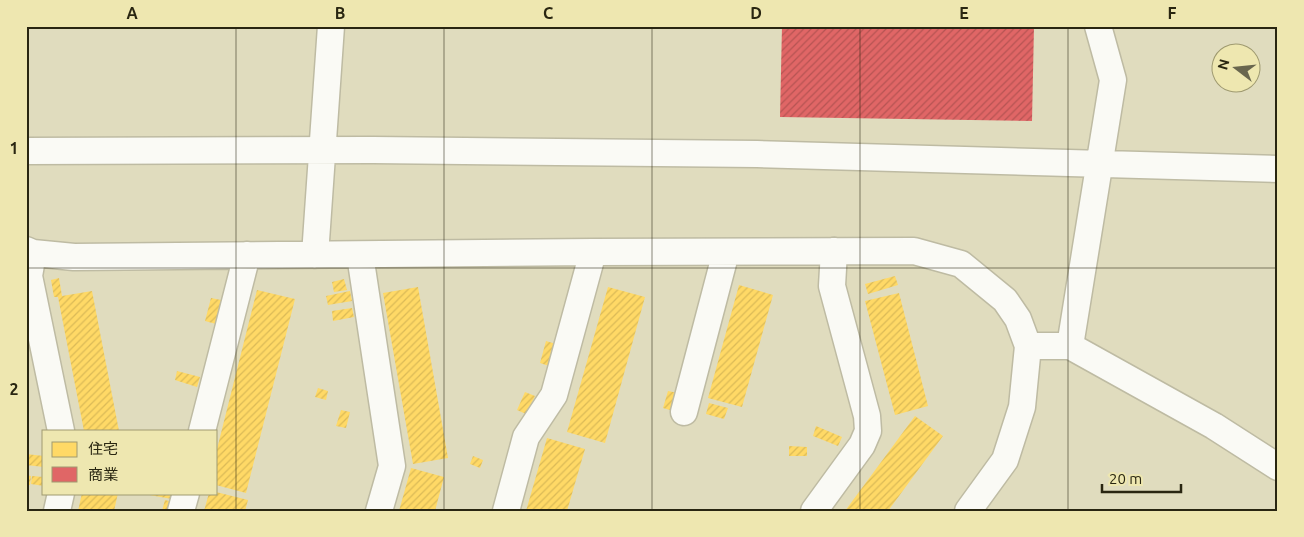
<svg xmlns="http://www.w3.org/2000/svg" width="1304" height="537" font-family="Ubuntu,'Noto Sans JP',sans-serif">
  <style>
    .homes { fill: url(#homes-hatch) }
    .shops { fill: url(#shops-hatch) }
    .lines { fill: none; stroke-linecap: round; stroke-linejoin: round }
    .minor-casing { stroke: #bebba3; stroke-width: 29 }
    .minor { stroke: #fafaf5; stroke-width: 26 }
    .grid { fill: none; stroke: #292611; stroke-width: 1; stroke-opacity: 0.55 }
    .neatline { fill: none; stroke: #292611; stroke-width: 2 }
    .grid-label { font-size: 16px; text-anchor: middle; font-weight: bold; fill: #292611 }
  </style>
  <defs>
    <pattern id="homes-hatch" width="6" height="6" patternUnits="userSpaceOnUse" patternTransform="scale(1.25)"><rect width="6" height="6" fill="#ffd966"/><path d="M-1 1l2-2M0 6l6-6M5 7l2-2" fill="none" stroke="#dbba57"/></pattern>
    <pattern id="shops-hatch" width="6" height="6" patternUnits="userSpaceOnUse" patternTransform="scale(1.25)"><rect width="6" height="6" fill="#e06666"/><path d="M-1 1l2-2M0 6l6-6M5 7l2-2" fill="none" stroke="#b65453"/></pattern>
  </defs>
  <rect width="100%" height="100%" fill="#e0dcbe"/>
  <path class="homes" d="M895,276L898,285L868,294L865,284Z
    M59,278L62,296L92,291L119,431H84L58,297H54L51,280Z
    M344,279L347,290L334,292L332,282Z
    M739,285L773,295L742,407L708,398Z
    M418,287L448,458L413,464L383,293Z
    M608,287L645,297L605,443L567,432Z
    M257,290L295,299L246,493L216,485V453Z
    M350,291L352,301L328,305L326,296Z
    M899,293L928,406L895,415L865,301Z
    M211,298L221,300L216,324L205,321Z
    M352,308L354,317L333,321L332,311Z
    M546,341L556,344L549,366L540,363Z
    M177,371L200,377L197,387L175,380Z
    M318,388L328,391L326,400L315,397Z
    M668,391L678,393L673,411L663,408Z
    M525,392L535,396L526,414L517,410Z
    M709,403L728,408L724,419L706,414Z
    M341,410L350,412L346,428L336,426Z
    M915,416L943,436L888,511H845Z
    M816,426L842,437L838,446L813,436Z
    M547,438L585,449L567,511H526Z
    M789,446L807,447V456H789Z
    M26,454L44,456V467L26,465Z
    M473,456L483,460L480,468L470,464Z
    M411,468L444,477L435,511H399Z
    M26,475L31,476L30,485H26Z
    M32,476L44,477V486L31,484Z
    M216,492L248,500L245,511H204L209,493H216Z
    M82,493H118L114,511H78Z
    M144,493H174L172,499L144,494Z
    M165,500L173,502L171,511H162Z"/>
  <path class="shops" d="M782,26H1034L1032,121L780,117Z"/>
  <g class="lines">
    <g class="minor-casing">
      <path id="minor" d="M26,151L373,150L757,154L1278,169
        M26,250L33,253L74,257L593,252L914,251L961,264L1005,300L1018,319L1028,346L1022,407L1005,460L968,511
        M33,253L29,276L61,431
        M315,255L331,26
        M360,255L392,466L379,511
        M1028,346H1070L1214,426L1278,467
        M1070,346L1113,80L1098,26
        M684,412L726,252
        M202,431L247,255
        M57,511L61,493
        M181,511L186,493
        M506,511L526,437L554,395L593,252
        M814,511L862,445L868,431L867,416L832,286L834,251"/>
    </g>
    <use href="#minor" class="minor"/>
  </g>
  <path class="grid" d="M236,26V511M444,26V511M652,26V511M860,26V511M1068,26V511M26,268H1278"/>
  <rect width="1304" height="537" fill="none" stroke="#eee7b0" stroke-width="55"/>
  <rect x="42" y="430" width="175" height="65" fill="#eee7b0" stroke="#9f9a70"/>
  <rect x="52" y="442" width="25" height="15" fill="#ffd966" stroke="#9f9a70"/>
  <text x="88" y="454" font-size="15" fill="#292611">住宅</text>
  <rect x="52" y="467" width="25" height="15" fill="#e06666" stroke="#9f9a70"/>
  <text x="88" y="480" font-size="15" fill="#292611">商業</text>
  <g transform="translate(1236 68) rotate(286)"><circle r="24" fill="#eee7b0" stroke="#9f9a70"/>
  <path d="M0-4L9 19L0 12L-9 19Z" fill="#69664e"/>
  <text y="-8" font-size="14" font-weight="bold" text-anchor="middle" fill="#292611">N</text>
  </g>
  <path d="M1102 484v8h79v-8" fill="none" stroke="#292611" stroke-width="2.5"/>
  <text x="1109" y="484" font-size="15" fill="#292611" stroke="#eee7b0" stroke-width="4" paint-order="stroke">20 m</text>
  <rect x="28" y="28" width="1248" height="482" class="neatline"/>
  <g class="grid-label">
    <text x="132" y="19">A</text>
    <text x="340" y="19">B</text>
    <text x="548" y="19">C</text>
    <text x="756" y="19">D</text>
    <text x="964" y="19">E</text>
    <text x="1172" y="19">F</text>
    <text x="14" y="154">1</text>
    <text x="14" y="395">2</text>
  </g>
</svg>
